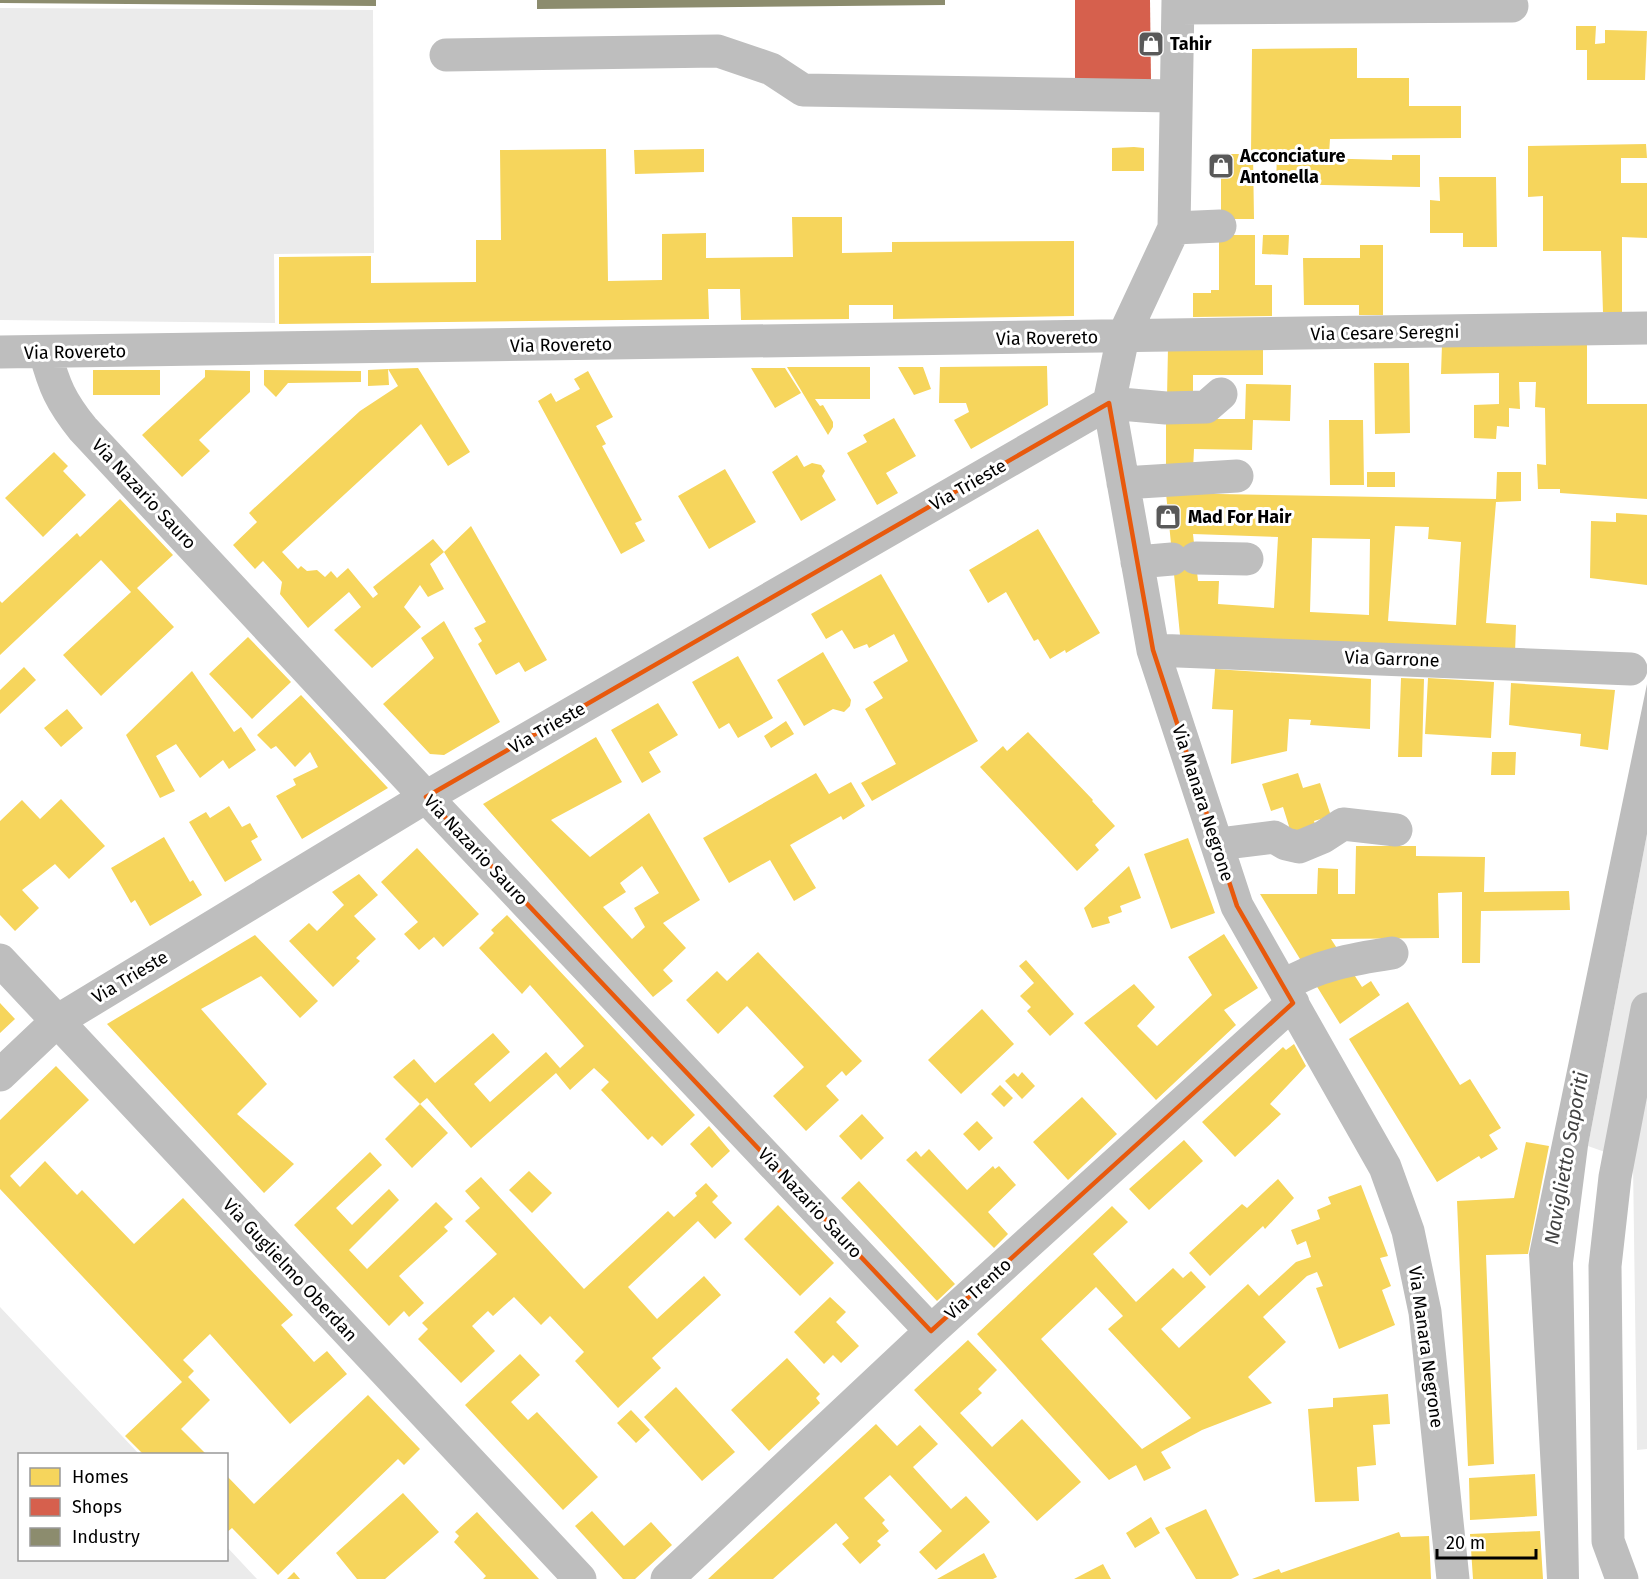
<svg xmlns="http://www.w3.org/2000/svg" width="1647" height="1579" font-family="'Fira Sans',sans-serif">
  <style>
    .green { fill: #ebebeb }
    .water { fill: #bdbdbd }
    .homes { fill: #f6d55c; fill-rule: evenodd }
    .shops { fill: #d6604d }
    .industry { fill: #8c8c6e }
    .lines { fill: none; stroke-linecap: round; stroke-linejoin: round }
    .minor { stroke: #bebebe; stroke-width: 33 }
    .marked { fill: none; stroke: #e8590c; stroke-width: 4.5; stroke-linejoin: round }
    .labels { text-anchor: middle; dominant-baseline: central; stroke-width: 6; stroke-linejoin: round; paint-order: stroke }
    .poi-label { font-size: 18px; font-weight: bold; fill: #000; stroke: #fff; text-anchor: start }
    .street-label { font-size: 18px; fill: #000; stroke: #fff }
    .water-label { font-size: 20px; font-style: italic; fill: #424242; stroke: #fff }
  </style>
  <rect width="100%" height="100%" fill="#fff"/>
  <path class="green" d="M0,8L373,10L374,253L274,254L275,323L0,320Z
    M1647,834V1449L1637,1450L1633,1162L1588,1146Z
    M0,1307L139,1454H20V1560H226L227,1547L257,1579H0Z"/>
  <path class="water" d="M1647,684V834L1588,1146L1573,1263L1579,1579H1547L1529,1254Z"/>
  <path class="homes" d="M1576,26H1596L1595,44L1605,43V30L1647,31L1645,80H1587V50H1576Z
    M1357,48V78H1409V106H1461V138L1330,139L1329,154H1286L1312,156L1311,158L1392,160V155H1420V187L1276,184L1277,154H1253L1254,219H1221V154H1251L1252,49Z
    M1646,144L1647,158H1621V183H1647V238L1622,237V313L1603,312L1601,251H1543V196L1528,197V146Z
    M1134,147L1144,148V171H1112V148Z
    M606,149L608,281L662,280V234L706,233V258L793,257L792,217H842V253L892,252V242L1074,241V316L893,319V305H849V319L741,320L740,289H708L709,319L279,324V257L371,256V283L476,282V240H501L500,150Z
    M704,149V172L635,174L634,150Z
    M1439,177H1496L1497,247H1463V233H1430V200L1440,201Z
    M1219,235H1255V285H1272V316L1193,317V293H1211V290H1219Z
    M1263,235H1289L1288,255L1262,254Z
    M1360,245H1383V315H1359V305H1304L1303,258H1360Z
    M1442,344H1587V404H1647V499L1560,493V489H1538L1537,464L1546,465L1545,408L1535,407L1536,382H1519L1520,409L1509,408V427L1497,426L1496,439L1474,438V405L1499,404V373L1441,374Z
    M1168,347H1263V375H1193V398H1167Z
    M1374,363H1409L1410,433L1375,434Z
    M1047,366L1048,405L971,449L954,420L969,412L966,403H939L940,367Z
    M787,367H870V399H815L820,406L823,405L833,422V427L828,435Z
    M898,367H923L931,389L914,395Z
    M418,368L470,452L448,466L421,424L282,552L298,569L301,566L307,571L317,570L325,577L331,571L337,578L348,568L373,598L378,594L373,587L433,539L444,552L430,564L444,589L428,597L420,585L404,607L421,627L372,668L334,630L361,607L349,592L308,628L280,594L282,582L263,561L255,569L233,545L257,522L249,513L252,510L360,411L398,386L388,369L389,385L368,386V370L388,369Z
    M751,368H785L801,393L775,408Z
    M93,370H160V395H93Z
    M205,370L250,371V392L199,440L210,451L182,477L142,435L205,377Z
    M264,370L361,371V382L288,383L276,397L264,385Z
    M588,371L613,417L596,426L606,444L602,446L642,520L635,523L645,541L621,554L538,401L551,393L556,402L580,389L574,379Z
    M1246,384L1291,385L1290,421L1253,420L1252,450L1194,449L1193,470H1166V419H1245Z
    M894,418L916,456L886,473L898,493L877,505L847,453L867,442L863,435Z
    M1329,420H1363L1364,485H1330Z
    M54,452L68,466L63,471L86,495L43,537L5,498Z
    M797,455L804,467L812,463L821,465L825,471L822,476L836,500L801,521L772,472Z
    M725,469L756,522L709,549L678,496Z
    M1367,472H1395V487H1367Z
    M1497,472H1521V501L1496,502L1486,623L1516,625L1515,653L1180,635L1166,493L1496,499ZM1395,526L1429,527L1428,539L1461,542L1456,625L1388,621ZM1193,534L1278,537L1274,608L1218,604L1219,581H1198ZM1312,538L1370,539L1369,615L1310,612Z
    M120,499L173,555L137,588L174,627L101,696L63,655L131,592L101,560L0,655V601L2,603L77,533L80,537Z
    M1616,513L1647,515V585L1590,578L1591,521L1616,522Z
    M471,526L547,660L525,672L519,662L496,675L478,644L482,641L474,628L486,622L444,552Z
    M1038,529L1100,633L1066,653L1065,650L1050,659L1038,639L1034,641L1006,592L988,603L969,570Z
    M881,574L978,741L872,801L861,783L896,764L865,709L883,698L873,682L908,661L894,634L869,648L867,644L854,649L842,630L826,639L811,614Z
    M444,621L500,722L444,755L430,754L383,704L434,658L421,638Z
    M248,637L291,682L252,719L209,674Z
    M823,652L851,700L850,706L844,712L833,709L804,726L777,680Z
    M738,656L773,718L738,738L729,723L719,729L692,682Z
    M24,667L36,680L0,714V690Z
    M1215,669L1371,679L1370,729L1310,725L1311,720L1289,719L1287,751L1231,764L1233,710L1212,709Z
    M192,671L234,732L241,727L256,750L229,769L223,760L200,778L176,744L156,756L175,791L160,798L126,735Z
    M1401,678L1424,679L1422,757H1398Z
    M1428,678L1494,682L1491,738L1425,734Z
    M1511,683L1615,690L1608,750L1580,746L1581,734L1509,725Z
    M301,695L388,788L302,839L276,796L296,785L293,779L318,767L310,752L295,767L276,746L271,749L257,735Z
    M658,703L678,735L649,752L661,772L642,783L611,730Z
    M67,709L83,728L61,747L44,728Z
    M786,721L794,734L771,748L764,736Z
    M1028,732L1093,800L1092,801L1115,826L1095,845L1099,850L1077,871L980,767L1003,746L1007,751Z
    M596,737L622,782L551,820L590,857L649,813L700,900L663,923L686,948L663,970L673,981L653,997L483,804ZM642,866L659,893L634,908L645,927L632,939L603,907L626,892L620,883Z
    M1492,752H1516L1515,775H1491Z
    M816,773L829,794L851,782L865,806L843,820L841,816L790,845L816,888L794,901L770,860L729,883L703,838Z
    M1298,773L1303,788L1320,783L1331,816L1314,821L1316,828L1292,836L1283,807L1271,811L1262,784Z
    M61,799L105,846L69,879L55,864L22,890L39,908L15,931L0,915V821L22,800L40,819Z
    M229,806L242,827L250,823L258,837L251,841L262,860L225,882L189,822L206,812L210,818Z
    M164,837L190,882L193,880L202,895L150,926L135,900L131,903L111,868Z
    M1188,838L1215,913L1171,929L1144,854Z
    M1356,846H1416V856L1485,857L1484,892L1569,891L1570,910L1481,911L1480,963H1462V892L1438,893L1439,938L1331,939L1362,987L1371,981L1380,995L1340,1024L1260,894H1317L1318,868L1338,869V894H1355Z
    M417,848L479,914L443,947L434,937L419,950L404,934L418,922L381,882Z
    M1129,866L1141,898L1120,906L1122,912L1108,917L1110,923L1092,928L1084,908Z
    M359,874L378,895L354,916L376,939L356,958L360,961L333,987L289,941L309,923L317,931L344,905L332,892Z
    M507,915L695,1115L662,1146L652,1136L648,1140L601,1090L609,1082L594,1068L570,1090L556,1073L471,1148L427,1098L420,1104L393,1077L414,1059L435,1083L493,1033L510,1052L474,1084L490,1102L546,1052L560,1068L584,1046L530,985L522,994L479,948L494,933L491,930Z
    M1224,934L1258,988L1224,1010L1236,1025L1156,1100L1084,1023L1134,984L1155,1007L1137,1026L1157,1046L1212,995L1188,957Z
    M255,935L318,1001L300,1018L261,976L201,1009L267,1084L237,1114L294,1164L264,1193L107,1024Z
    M758,952L862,1061L846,1076L842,1071L826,1086L839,1100L806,1131L773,1096L804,1067L747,1006L718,1034L686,1000L717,971L727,981Z
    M1026,960L1074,1014L1050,1036L1027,1011L1031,1007L1020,996L1034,983L1019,966Z
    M1408,1002L1460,1085L1470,1079L1501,1128L1489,1135L1498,1149L1481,1159L1479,1156L1437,1182L1349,1039Z
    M0,1003L15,1019L0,1033Z
    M982,1009L1014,1044L961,1094L928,1060Z
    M1294,1044L1306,1066L1270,1104L1281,1114L1235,1157L1202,1122L1283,1047L1286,1050Z
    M56,1066L89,1100L10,1176L20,1187L45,1161L77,1195L82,1190L134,1244L183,1198L293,1315L281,1325L314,1362L327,1351L347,1374L290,1424L210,1334L183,1360L194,1371L188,1377L210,1400L181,1429L206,1454H143L125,1436L182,1382L0,1189V1120Z
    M1022,1072L1035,1086L1022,1099L1005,1081L1014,1073L1018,1077Z
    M1000,1085L1013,1098L1004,1107L991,1094Z
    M1082,1097L1117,1134L1068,1180L1033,1142Z
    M420,1104L448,1133L412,1168L385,1139Z
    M862,1114L884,1138L861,1160L839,1136Z
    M977,1121L993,1138L979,1151L963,1134Z
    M709,1126L730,1151L712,1168L690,1144Z
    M1184,1140L1203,1161L1149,1210L1129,1189Z
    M1526,1142L1549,1146L1528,1254L1486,1255L1494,1464L1468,1466L1457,1201L1514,1198Z
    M929,1149L967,1190L993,1166L995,1169L999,1166L1016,1185L988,1212L1008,1234L994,1248L906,1160L916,1151L921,1157Z
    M370,1152L382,1165L336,1208L352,1225L389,1189L399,1200L349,1250L367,1269L436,1202L453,1219L444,1227L448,1231L399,1276L424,1303L409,1317L404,1311L389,1326L294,1225Z
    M529,1171L552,1193L532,1213L509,1190Z
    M481,1177L584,1289L668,1211L674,1217L697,1196L695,1193L706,1183L718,1196L712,1202L732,1223L715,1239L698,1221L628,1287L657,1319L704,1276L721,1295L652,1358L661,1368L618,1408L575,1361L584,1352L550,1316L541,1325L514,1297L493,1316L488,1311L472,1326L495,1351L461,1383L418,1339L428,1329L422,1323L497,1254L465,1221L480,1208L465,1191Z
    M1278,1179L1294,1198L1265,1229L1263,1226L1210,1276L1189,1253L1242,1204L1247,1208Z
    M859,1181L955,1284L937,1301L841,1198Z
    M1361,1185L1388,1256L1380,1258L1391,1286L1382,1290L1395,1325L1339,1349L1316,1288L1323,1286L1317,1272L1307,1276L1263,1317L1286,1342L1248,1377L1272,1403L1202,1430L1161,1452L1171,1468L1144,1481L1136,1465L1109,1480L977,1334L1112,1206L1128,1222L1093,1254L1136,1302L1173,1268L1183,1278L1191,1271L1206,1287L1161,1329L1179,1348L1248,1284L1259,1296L1296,1262L1311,1257L1306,1241L1297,1245L1291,1230L1320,1219L1317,1210L1331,1204L1328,1197ZM1096,1287L1123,1316L1108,1329L1191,1418L1142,1449L1041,1339Z
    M778,1205L834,1263L800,1296L744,1239Z
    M830,1297L846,1312L836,1322L859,1346L841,1363L833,1355L824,1364L794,1332Z
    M968,1340L997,1370L978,1389L982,1393L960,1413L992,1447L1022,1419L1081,1482L1037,1521L914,1390Z
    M520,1354L540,1375L511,1402L528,1420L537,1412L598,1477L563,1510L465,1405Z
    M787,1358L820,1394L816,1398L820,1403L769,1451L731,1410Z
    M676,1387L735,1452L702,1481L644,1417Z
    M1388,1394L1390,1424L1373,1425L1376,1465L1357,1467L1359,1501L1315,1502L1308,1409L1333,1407V1398Z
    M368,1395L420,1449L404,1465L398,1459L278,1575L232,1528L226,1533V1475L254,1504Z
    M631,1410L650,1430L636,1443L617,1423Z
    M876,1424L897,1446L920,1425L938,1444L913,1467L951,1509L966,1496L990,1522L936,1570L919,1552L942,1531L890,1475L864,1498L885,1520L882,1523L889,1531L877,1541L881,1545L860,1564L842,1544L849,1538L836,1523L773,1579H708Z
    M1535,1474L1537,1516L1470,1520L1469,1478Z
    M403,1493L439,1532L385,1579H357L336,1553Z
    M1206,1509L1239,1575L1231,1579H1196L1165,1528Z
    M592,1511L624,1546L651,1522L672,1545L635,1579H623L575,1526Z
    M477,1512L539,1579H483L486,1576L454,1542L459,1536L455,1532Z
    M1151,1517L1160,1533L1135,1548L1126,1533Z
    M1540,1531L1543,1579H1473L1470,1534Z
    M1399,1532L1401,1537L1429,1536L1431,1579H1252L1279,1569L1281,1573Z
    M984,1553L997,1577L993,1579H937Z
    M1103,1564L1111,1579H1074Z
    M294,1572L300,1579H287Z"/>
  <path class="shops" d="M1075,0H1150L1151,81H1075Z"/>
  <path class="industry" d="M0,0H376V6L0,3Z
    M537,0H945V5L537,9Z"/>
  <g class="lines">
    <path class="minor" d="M1178,0L1174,228L1123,337L1109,403L1153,650L1237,906L1385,1167L1408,1231L1425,1312L1453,1579
      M1178,8L1512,6
      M446,55L718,51L771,69L803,90L1176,96
      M1174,228L1220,226
      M0,352L1647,328
      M45,352C54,386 61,402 83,429L426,797L931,1331
      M1109,403L1166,408L1206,407L1221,394
      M1123,483L1237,476
      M1196,558L1247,559
      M1137,562L1172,559
      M1153,650L1631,669
      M1219,844L1274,837L1286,844L1299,847L1323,837L1343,824L1396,830
      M0,960L580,1579
      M1283,986C1317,965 1353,959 1392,953
      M0,1075L57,1021L426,797L1109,403
      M667,1579L931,1331L1293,1003
      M1622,1579L1608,1541L1605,1266L1615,1177L1647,1009"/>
  </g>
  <path class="marked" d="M1109,403L1153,650L1237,906L1293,1003L931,1331L426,797Z"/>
  <defs>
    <g id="shop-square" transform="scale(1.35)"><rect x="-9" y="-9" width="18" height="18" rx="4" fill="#595959" stroke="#fff"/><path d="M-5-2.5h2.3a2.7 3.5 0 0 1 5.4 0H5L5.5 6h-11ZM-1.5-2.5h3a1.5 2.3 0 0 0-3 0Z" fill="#fff"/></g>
  </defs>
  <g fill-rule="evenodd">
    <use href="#shop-square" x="1151" y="44"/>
    <use href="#shop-square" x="1221" y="166"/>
    <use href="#shop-square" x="1168" y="517"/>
  </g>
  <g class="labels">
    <g class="poi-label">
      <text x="1170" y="44">Tahir</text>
      <text x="1240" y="156">Acconciature<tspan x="1240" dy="21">Antonella</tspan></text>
      <text x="1188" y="517">Mad For Hair</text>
    </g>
    <g class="street-label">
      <text transform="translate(1385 333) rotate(-1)">Via Cesare Seregni</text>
      <text transform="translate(1047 338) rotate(-1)">Via Rovereto</text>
      <text transform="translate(561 345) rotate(-1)">Via Rovereto</text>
      <text transform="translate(75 352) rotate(-1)">Via Rovereto</text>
      <text transform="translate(968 485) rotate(-30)">Via Trieste</text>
      <text transform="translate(144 494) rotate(47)">Via Nazario Sauro</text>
      <text transform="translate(1392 659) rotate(2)">Via Garrone</text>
      <text transform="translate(547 728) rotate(-30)">Via Trieste</text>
      <text transform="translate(1203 803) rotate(72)">Via Manara Negrone</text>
      <text transform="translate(476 850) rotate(47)">Via Nazario Sauro</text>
      <text transform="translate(130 977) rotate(-31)">Via Trieste</text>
      <text transform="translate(810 1203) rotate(47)">Via Nazario Sauro</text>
      <text transform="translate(290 1270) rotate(47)">Via Guglielmo Oberdan</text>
      <text transform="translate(978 1289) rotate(-42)">Via Trento</text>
      <text transform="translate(1426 1347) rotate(82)">Via Manara Negrone</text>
    </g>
    <g class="water-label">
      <text transform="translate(1566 1158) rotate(-80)">Naviglietto Saporiti</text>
    </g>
  </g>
  <rect x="18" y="1453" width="210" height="108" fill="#ffffff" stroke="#999999" stroke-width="1.5"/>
  <rect x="30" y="1468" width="30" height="18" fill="#f6d55c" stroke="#999999" stroke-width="1.5"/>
  <text x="72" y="1483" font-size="18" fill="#000000">Homes</text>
  <rect x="30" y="1498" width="30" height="18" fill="#d6604d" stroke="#999999" stroke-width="1.5"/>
  <text x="72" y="1513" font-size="18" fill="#000000">Shops</text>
  <rect x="30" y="1528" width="30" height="18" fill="#8c8c6e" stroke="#999999" stroke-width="1.5"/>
  <text x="72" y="1543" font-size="18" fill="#000000">Industry</text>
  <path d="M1437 1549v9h99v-9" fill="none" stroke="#000000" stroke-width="3"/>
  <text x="1446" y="1549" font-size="18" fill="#000000" stroke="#ffffff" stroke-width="4.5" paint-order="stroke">20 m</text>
</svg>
